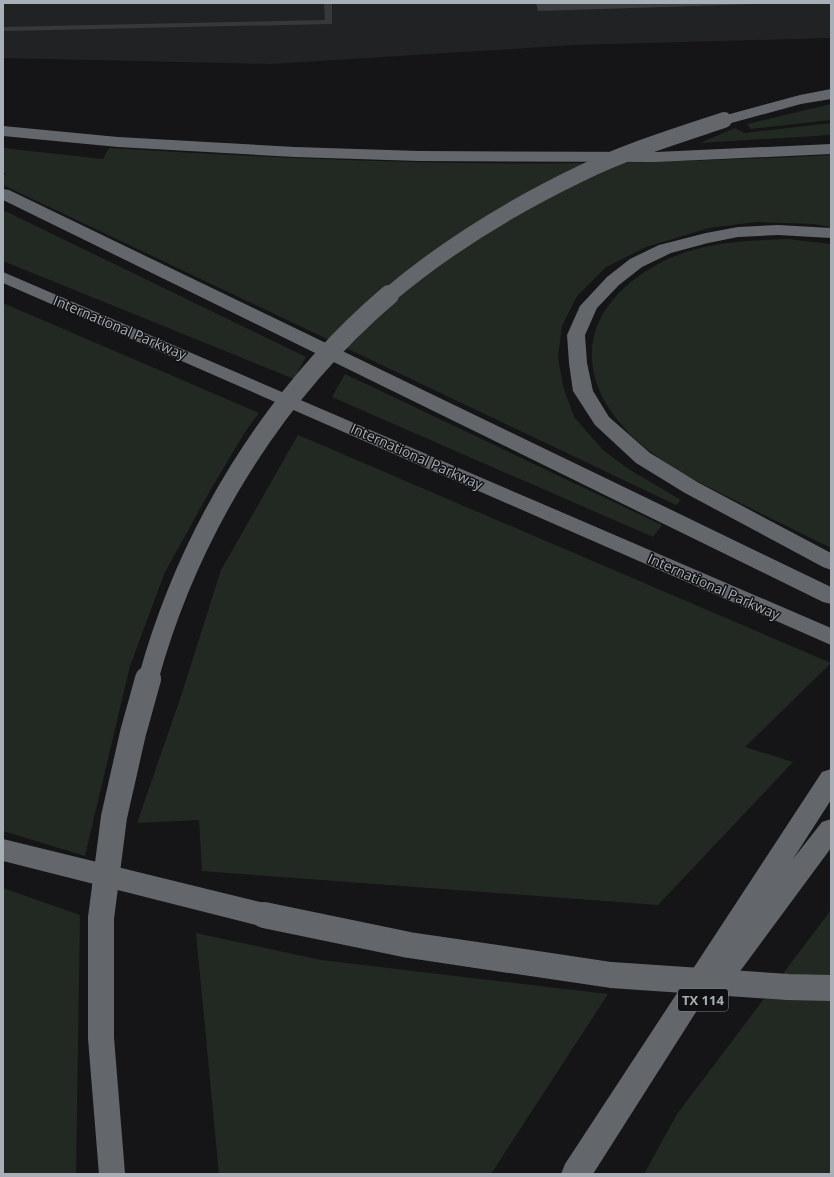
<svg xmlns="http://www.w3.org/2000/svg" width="834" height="1177" font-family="'Open Sans',sans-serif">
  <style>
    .built { fill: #212224 }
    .green { fill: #222922 }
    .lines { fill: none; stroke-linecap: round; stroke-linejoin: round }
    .lane { fill: #36383b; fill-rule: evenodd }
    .highway { fill: #63676c; fill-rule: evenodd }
    .highway-bridge-far2 { stroke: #63676c; stroke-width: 16 }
    .highway-bridge-far1 { stroke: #63676c; stroke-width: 20 }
    .highway-bridge { stroke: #63676c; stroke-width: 26 }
    .wall { fill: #3a3c40 }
    .labels { text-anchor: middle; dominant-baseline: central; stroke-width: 3; stroke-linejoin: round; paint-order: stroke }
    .shield { fill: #101012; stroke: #7a7f85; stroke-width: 1 }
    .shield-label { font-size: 13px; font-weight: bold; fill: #a8afb6 }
    .street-label { font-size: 14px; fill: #a8afb6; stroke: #101012 }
  </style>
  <rect width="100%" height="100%" fill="#151517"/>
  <path class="built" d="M3,3H831V38L574,45L271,64L3,58Z"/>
  <path class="green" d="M831,104V120L751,129L747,124Z
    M831,123V135L700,143L735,128L744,133Z
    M3,148L103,159L109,148C228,155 348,162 468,163C589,165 710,161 831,155V227L814,224L756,222L709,228L646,247L606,267L577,296L562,326L558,357L563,386L574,417L603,450L630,470L681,500L676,505L3,185V175L6,174L3,172Z
    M3,210L306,357L294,379L3,261Z
    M788,239L831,244V548C799,532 766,516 734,500C698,482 663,465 634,438C561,368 588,293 675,256C708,242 752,240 788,239Z
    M3,303L259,413L245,432L211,489L165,572L130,666L85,856L3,831Z
    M345,374L662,525L653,537L332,397Z
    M298,435L831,663L745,747L793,762L658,905L202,871L199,820L137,823L180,699L221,570Z
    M3,888L80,915L76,1174H3Z
    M831,910V1174H644L677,1114Z
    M196,933L321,960L608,994L491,1174H219Z"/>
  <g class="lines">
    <path class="lane" d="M324,3H332V24L3,31V27L325,20Z"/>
    <path class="highway" d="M831,89V99L801,104L724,125L719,123L716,120L719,117L800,95Z
      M3,126L118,137L295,147L419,151L656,152L831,144V154L656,162L419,161L295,157L118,147L3,136Z
      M3,189L9,190L831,587V604L823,602L3,200Z
      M778,225L831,228V238L778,235L738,237L708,243L671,253L642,267L619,285L597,308L585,335L587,363L593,391L609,417L650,453L699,483L831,553V570L823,567L685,493L636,463L595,425L573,391L569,363L567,335L580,306L607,277L630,259L659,245L706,233L738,227Z
      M3,272L831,628V645L3,283Z
      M831,769V800L793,859L822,822L831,819V848L727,989L717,992L710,990L593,1174H561L565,1164L822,772Z
      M3,839L264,903L273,907L277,915L273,923L264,927L3,861Z"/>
    <path class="highway-bridge-far2" d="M388,296C446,247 513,206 582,173C627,151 676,136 724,120"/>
    <path class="highway-bridge-far1" d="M148,680C188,533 273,394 389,295"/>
    <path class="highway-bridge" d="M264,915L409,945L611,975L788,987L831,988
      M112,1174L101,1038V918L114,817L133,733L148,679"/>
  </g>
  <path class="wall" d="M536,3H784L538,11Z"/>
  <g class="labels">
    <rect class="shield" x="678" y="989" width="50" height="22" rx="3"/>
    <g class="shield-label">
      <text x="703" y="1000">TX 114</text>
    </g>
    <g class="street-label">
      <text transform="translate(120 327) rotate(23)">International Parkway</text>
      <text transform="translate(417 456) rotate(24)">International Parkway</text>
      <text transform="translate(714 586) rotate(24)">International Parkway</text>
    </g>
  </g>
  <rect width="834" height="1177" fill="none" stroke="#a8afb6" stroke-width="8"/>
</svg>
